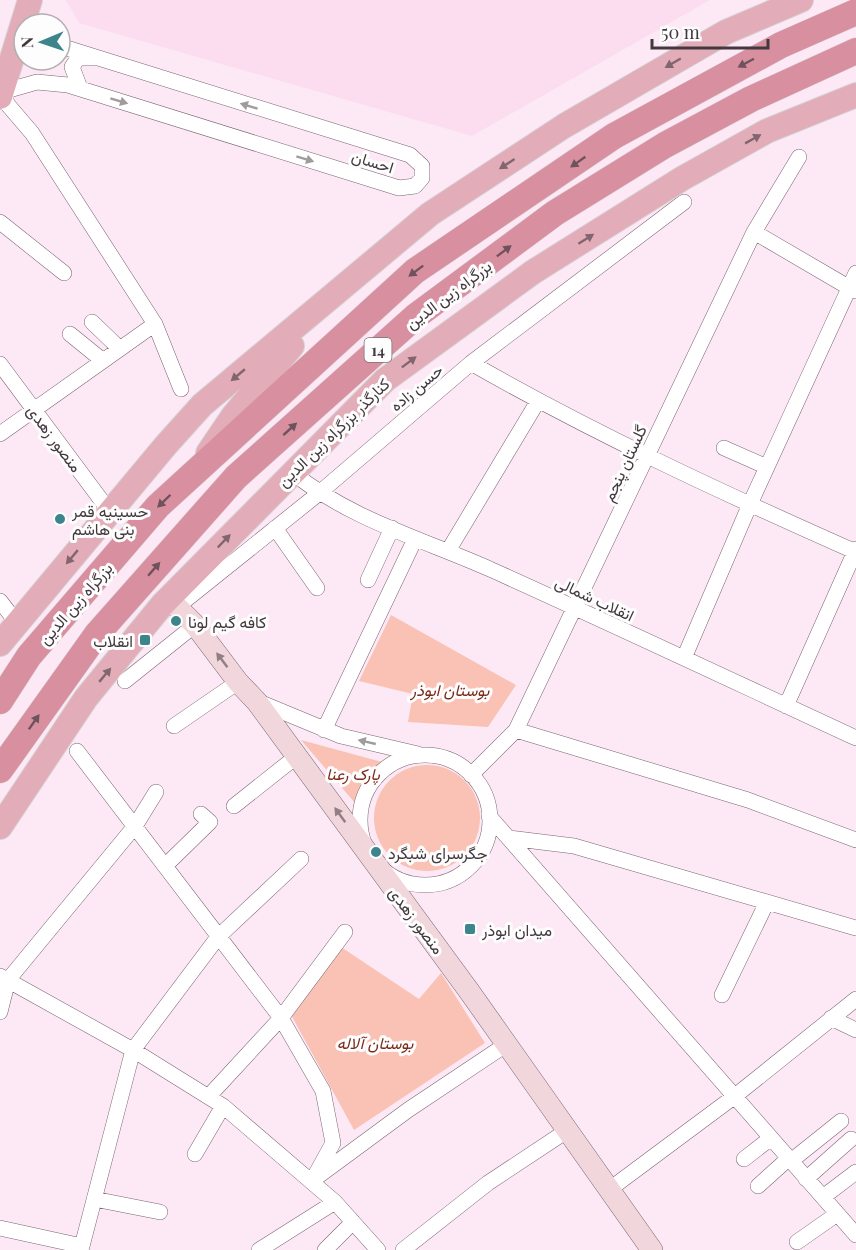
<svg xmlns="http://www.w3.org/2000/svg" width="856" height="1250" font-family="'Playfair Display',Vazirmatn,serif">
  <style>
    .built { fill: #fcddf0 }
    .green { fill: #f9c2b5 }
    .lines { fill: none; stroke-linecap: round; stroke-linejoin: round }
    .minor-casing { stroke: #796571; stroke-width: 16 }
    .secondary-casing { stroke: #796571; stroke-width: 22 }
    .primary-casing { stroke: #d5d3d5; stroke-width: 26 }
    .trunk-casing { stroke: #d5d3d5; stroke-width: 27 }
    .minor { stroke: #fff; stroke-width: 15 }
    .secondary { stroke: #f1d6dc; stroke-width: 21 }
    .primary { stroke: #e2acb8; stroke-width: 24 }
    .trunk { stroke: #d890a0; stroke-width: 26 }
    .oneway { fill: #82666f }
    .oneway2 { fill: #6f525b }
    .oneway3 { fill: #a09c9e }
    .oneway4 { fill: #917f85 }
    .poi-dot { fill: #3d848d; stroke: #fdfdfd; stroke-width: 2 }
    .labels { text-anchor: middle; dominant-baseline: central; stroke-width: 6; stroke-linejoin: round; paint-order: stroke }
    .shield { fill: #fdfdfd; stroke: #7a7377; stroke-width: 1.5 }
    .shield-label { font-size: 15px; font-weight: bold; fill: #42383e }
    .street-label { font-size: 16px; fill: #42383e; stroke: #fdfdfd }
    .poi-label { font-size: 16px; fill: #42383e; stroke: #fdfdfd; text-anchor: start }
    .park-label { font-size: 16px; font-style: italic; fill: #7a2a19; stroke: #fdfdfd }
  </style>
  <rect width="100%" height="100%" fill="#fce9f5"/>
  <path class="built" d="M66,0H710L472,136L79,23Z"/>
  <path class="green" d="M391,615L516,685L488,727L408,722L413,694L359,681Z
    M301,740L382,762L355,803Z
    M374 818a53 53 0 1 1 106 0a53 53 0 1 1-106 0Z
    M341,947L419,999L441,973L485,1043L354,1130L290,1013Z"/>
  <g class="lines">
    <g class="minor-casing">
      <path id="minor" d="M60,46L410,155L422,166V178L415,186L399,188L68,85L37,82L2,92L8,105L32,133L155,324L181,389
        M80,88L72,67L78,58H93
        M0,222L64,273
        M754,232L855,291
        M92,322L119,348
        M70,334L102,360
        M471,363C595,434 725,494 856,552
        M0,364L110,512
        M0,434L155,324
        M724,448L767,467
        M292,472C349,519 425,540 492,570C614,625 735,682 856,738
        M275,528L317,588
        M448,551L538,401
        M368,580L392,528
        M0,601L17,623
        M177,607L318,494L471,363L684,202
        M684,658L750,504L856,273
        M125,681L195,625
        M259,702L341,736L418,754
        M786,706L856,549
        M174,726L238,682
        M324,730L415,539
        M516,730L748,800L856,840
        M77,751L281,1018L323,1091L333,1143L312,1181
        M360 820a65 65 0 1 1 130 0a65 65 0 1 1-130 0Z
        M471,775L516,730L754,232L799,157
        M234,806L297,756
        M489,816L856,1235
        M509,838L574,846L856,928
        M165,866L210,822L201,814
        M0,976L133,1050L223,1106L335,1202L378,1250
        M722,995L767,902
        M0,1012L8,980L135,826L156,792
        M831,1018L856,1030
        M209,1096L281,1018L345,932
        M195,1154L223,1106
        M744,1159L771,1138
        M791,1161L841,1121
        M317,1177L408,1110L507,1044
        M806,1179L851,1139
        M758,1186L789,1158
        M610,1189L735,1096L856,999
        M823,1197L856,1172
        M94,1199L160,1212
        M0,1228L82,1246
        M797,1242L837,1214
        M81,1250L133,1050L218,937L301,859
        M259,1250L335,1202
        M325,1250L353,1222
        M403,1250L488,1183L568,1130"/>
    </g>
    <g class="secondary-casing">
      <path id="secondary" d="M169,599L195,625L238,682L257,702L469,991L652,1250"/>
    </g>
    <g class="primary-casing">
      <path id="primary" d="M0,97L30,0
        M208,453L233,416L292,346
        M0,644L166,445L202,405L430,214L564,126L726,32L801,0
        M0,827L86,698L162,605L385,380L533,272L683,178L767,131L856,95"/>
    </g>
    <g class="trunk-casing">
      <path id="trunk" d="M0,701L29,656L158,506L415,271L614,136L781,45L856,12
        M0,770L97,634L236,477L416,316L555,213L665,145L751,99L856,51"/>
    </g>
    <use href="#minor" class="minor"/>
    <use href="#secondary" class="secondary"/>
    <use href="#primary" class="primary"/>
    <use href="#trunk" class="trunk"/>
  </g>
  <defs><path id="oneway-solid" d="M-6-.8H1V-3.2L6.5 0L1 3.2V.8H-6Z" transform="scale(1.5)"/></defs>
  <g class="oneway">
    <use href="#oneway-solid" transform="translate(673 63) rotate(150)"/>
    <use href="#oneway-solid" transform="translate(753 139) rotate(-29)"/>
    <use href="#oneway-solid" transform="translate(507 164) rotate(147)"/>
    <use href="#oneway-solid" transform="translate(586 239) rotate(-32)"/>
    <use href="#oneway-solid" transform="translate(409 362) rotate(-37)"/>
    <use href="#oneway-solid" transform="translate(238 375) rotate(140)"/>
    <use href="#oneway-solid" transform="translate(224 541) rotate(-46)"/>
    <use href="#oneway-solid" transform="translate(72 557) rotate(130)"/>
    <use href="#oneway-solid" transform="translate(105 675) rotate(-50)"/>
  </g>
  <g class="oneway2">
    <use href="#oneway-solid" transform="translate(746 63) rotate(152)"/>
    <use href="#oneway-solid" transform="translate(578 162) rotate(145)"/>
    <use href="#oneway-solid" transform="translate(504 251) rotate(-37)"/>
    <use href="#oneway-solid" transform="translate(416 271) rotate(143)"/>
    <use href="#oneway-solid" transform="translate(290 429) rotate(-42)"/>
    <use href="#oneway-solid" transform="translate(164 501) rotate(136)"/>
    <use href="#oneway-solid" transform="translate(154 569) rotate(-49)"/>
    <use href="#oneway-solid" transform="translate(34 722) rotate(-55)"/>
  </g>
  <g class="oneway3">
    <use href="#oneway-solid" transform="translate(119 101) rotate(17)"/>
    <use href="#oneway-solid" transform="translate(249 106) rotate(-163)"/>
    <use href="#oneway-solid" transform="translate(305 159) rotate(17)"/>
    <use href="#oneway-solid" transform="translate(367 742) rotate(-167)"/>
  </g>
  <g class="oneway4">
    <use href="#oneway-solid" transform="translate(222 660) rotate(-127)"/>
    <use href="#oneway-solid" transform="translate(340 815) rotate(-126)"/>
  </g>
  <g class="poi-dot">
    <circle cx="60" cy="519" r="6"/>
    <circle cx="176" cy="621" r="6"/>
    <rect x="139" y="634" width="12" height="12" rx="3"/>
    <circle cx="376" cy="852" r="6"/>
    <rect x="464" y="923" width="12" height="12" rx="3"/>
  </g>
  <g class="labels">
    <rect class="shield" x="364.5" y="338" width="27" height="24" rx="4.5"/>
    <g class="shield-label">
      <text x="378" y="350">14</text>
    </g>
    <g class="street-label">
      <text transform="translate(373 161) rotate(17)">احسان</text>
      <text transform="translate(448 294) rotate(-37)">بزرگراه زین الدین</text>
      <text transform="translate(416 387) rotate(-40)">حسن زاده</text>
      <text transform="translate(333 432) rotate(-44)">کنارگذر بزرگراه زین الدین</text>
      <text transform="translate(55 438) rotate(53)">منصور زهدی</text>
      <text transform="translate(624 463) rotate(-65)">گلستان پنجم</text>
      <text transform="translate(595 598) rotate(25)">انقلاب شمالی</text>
      <text transform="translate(75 603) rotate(-49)">بزرگراه زین الدین</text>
      <text transform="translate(417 920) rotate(53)">منصور زهدی</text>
    </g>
    <g class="poi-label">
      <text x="72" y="510">حسینیه قمر<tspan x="72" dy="18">بنی هاشم</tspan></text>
      <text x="188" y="621">کافه گیم لونا</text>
      <text x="133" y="640" text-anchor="end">انقلاب</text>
      <text x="388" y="852">جگرسرای شبگرد</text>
      <text x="482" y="929">میدان ابوذر</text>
    </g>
    <g class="park-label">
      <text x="450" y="689">بوستان ابوذر</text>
      <text x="353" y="773">پارک رعنا</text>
      <text x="375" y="1042">بوستان آلاله</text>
    </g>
  </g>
  <g transform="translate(42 42) rotate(268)"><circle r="28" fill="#fdfdfd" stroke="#b2aeb1" stroke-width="1.5"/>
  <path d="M0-4.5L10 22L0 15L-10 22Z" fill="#3d848d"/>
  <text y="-9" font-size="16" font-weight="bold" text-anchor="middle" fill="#42383e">N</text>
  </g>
  <path d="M652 39v9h116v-9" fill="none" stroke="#42383e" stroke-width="3"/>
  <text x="661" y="39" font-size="18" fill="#42383e" stroke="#fdfdfd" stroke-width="4.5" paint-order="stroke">50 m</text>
</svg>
